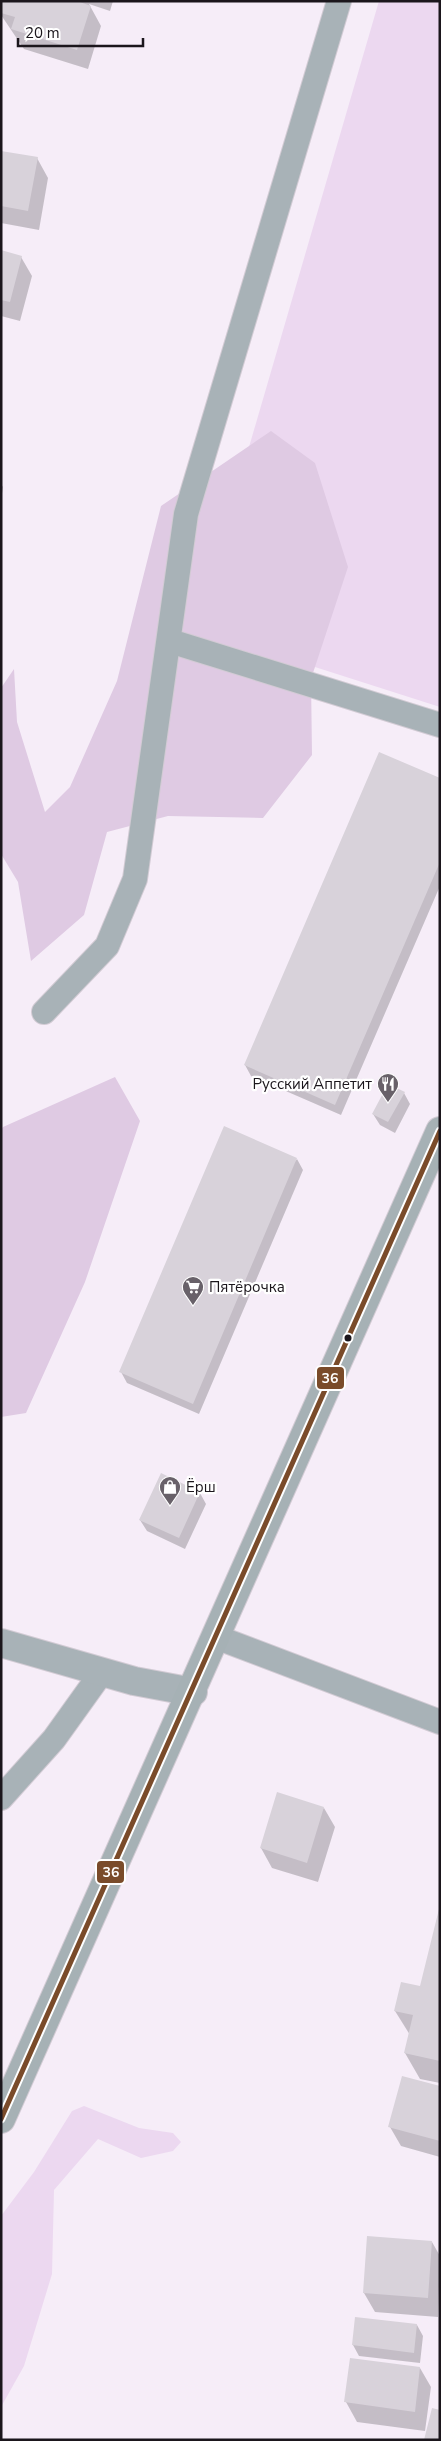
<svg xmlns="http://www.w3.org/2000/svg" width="441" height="2441" font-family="'Nunito Sans',sans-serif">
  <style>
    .green { fill: #ecd8f0 }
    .forest { fill: #dfcae3 }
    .shadow { fill: #0003 }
    .building { fill: #d8d2da }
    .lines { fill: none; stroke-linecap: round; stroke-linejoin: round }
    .service-casing { stroke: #d2cbd4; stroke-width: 26 }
    .minor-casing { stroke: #d2cbd4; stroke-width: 30 }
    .secondary-casing { stroke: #d2cbd4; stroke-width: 30 }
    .service { stroke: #a8b2b7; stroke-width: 24 }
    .minor { stroke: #a8b2b7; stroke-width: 28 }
    .secondary { stroke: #a6b1b5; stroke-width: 28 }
    .bus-1-casing { stroke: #fff; stroke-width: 9 }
    .bus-1 { stroke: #7a4b2a; stroke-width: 5 }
    .bus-dot { fill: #1b161c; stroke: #fff; stroke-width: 2 }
    .labels { text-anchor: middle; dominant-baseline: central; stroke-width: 4.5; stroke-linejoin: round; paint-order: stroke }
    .poi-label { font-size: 15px; fill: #1b161c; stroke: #fff; text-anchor: start }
    .line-badge { stroke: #fff; stroke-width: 2 }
    .badge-label { font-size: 14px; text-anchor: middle; font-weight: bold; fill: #fff }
  </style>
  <rect width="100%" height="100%" fill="#f6edf8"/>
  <path class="green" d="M379,1H440V707L196,629Z
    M84,2106L139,2128L173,2133L181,2142L173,2151L141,2158L98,2139L54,2190L52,2274L24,2366L1,2407V2216L34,2172L72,2111Z"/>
  <path class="forest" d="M271,431L315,463L348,567L311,679L312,755L263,818L168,816L107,832L84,915L31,961L18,882L1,854V688L14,669L17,722L45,812L70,787L117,681L161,506Z
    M115,1077L140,1121L85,1282L26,1413L1,1417V1130L3,1127Z"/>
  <path class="shadow" d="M3,1H113L110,11L89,4L101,26L88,69L24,49L1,15Z
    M1,152L37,158L48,178L39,230L1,223Z
    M1,252L21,257L32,276L20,321L1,316Z
    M1,484L3,487L1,500Z
    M440,779V886L341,1115L251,1076L245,1065Z
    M404,1093L410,1104L395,1133L380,1125L373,1114Z
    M297,1159L303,1170L199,1414L127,1383L121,1372Z
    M161,1475L200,1493L206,1504L185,1549L147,1531L140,1520Z
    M324,1808L335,1827L318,1882L272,1868L261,1848Z
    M440,1907V2083L420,2079L405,2053L410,2035L395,2011L421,1988Z
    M440,2088V2157L401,2146L390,2127Z
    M432,2242L440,2256L438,2317L375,2312L364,2293Z
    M417,2325L423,2336L420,2363L359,2356L353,2345Z
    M420,2368L431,2387L425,2431L357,2422L346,2402Z"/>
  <path class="building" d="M1,1H77L91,6L77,50L11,29L15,17L1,13Z
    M1,151L38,157L28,211L1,206Z
    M1,250L22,256L10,302L1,300Z
    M379,752L440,778V862L335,1105L244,1065Z
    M388,1084L405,1092L388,1122L372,1114Z
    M224,1126L297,1158L193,1404L119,1372Z
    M161,1473L200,1492L179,1538L139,1520Z
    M277,1792L324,1807L307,1863L260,1848Z
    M440,1905V2061L404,2053L413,2015L394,2011L401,1982L420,1986Z
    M402,2076L440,2086V2141L388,2127Z
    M367,2236L432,2241L428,2298L363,2293Z
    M355,2317L417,2324L414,2353L352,2345Z
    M350,2358L420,2367L415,2412L344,2402Z
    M432,2408L440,2410V2440H424Z"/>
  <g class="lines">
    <g class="service-casing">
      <path id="service" d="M170,641L440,725
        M44,1012L107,946L135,879L186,514L339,1
        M216,1637L440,1722
        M1,1798L54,1739L102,1672"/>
    </g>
    <g class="minor-casing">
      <path id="minor" d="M1,1643L134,1681L193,1692"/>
    </g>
    <g class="secondary-casing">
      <path id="secondary" d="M1,2119L440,1131"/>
    </g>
    <use href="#service" class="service"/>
    <use href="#minor" class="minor"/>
    <use href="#secondary" class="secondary"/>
    <g class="bus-1-casing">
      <path id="bus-1" d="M1,2119L440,1131"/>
    </g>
    <use href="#bus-1" class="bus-1"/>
  </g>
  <defs>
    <g id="restaurant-pin" transform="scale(1.125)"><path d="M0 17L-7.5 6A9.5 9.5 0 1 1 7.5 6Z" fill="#686169" stroke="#fff"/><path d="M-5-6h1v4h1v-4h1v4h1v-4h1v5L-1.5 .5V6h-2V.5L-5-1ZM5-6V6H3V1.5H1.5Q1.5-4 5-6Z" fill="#fff"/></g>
    <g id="supermarket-pin" transform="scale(1.125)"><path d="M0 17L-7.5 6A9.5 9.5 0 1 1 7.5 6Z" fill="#686169" stroke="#fff"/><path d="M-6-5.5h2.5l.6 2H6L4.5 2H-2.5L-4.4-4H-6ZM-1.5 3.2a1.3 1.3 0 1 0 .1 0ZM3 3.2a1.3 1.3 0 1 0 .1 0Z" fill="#fff"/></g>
    <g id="shop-pin" transform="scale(1.125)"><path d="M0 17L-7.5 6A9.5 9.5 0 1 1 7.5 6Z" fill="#686169" stroke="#fff"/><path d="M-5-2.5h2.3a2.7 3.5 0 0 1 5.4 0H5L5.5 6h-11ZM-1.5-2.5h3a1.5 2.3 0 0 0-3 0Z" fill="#fff"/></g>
  </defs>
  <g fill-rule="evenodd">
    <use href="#restaurant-pin" x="388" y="1084"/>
    <use href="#supermarket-pin" x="193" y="1287"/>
    <use href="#shop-pin" x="170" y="1487"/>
  </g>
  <circle class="bus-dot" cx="348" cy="1338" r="4.5"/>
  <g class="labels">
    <g class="poi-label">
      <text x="372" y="1084" text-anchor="end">Русский Аппетит</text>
      <text x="209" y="1287">Пятёрочка</text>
      <text x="186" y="1487">Ёрш</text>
    </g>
  </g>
  <g class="line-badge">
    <rect x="316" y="1366" width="29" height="24" rx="5" fill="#7a4b2a"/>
    <rect x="96" y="1860" width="29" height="24" rx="5" fill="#7a4b2a"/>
  </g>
  <g class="badge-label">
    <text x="330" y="1383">36</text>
    <text x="111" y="1877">36</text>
  </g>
  <rect width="441" height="2441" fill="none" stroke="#1b161c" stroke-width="5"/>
  <path d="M18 38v8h125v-8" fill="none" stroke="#1b161c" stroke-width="2.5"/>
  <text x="25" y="38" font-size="15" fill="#1b161c" stroke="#ffffff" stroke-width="4" paint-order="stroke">20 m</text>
</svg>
